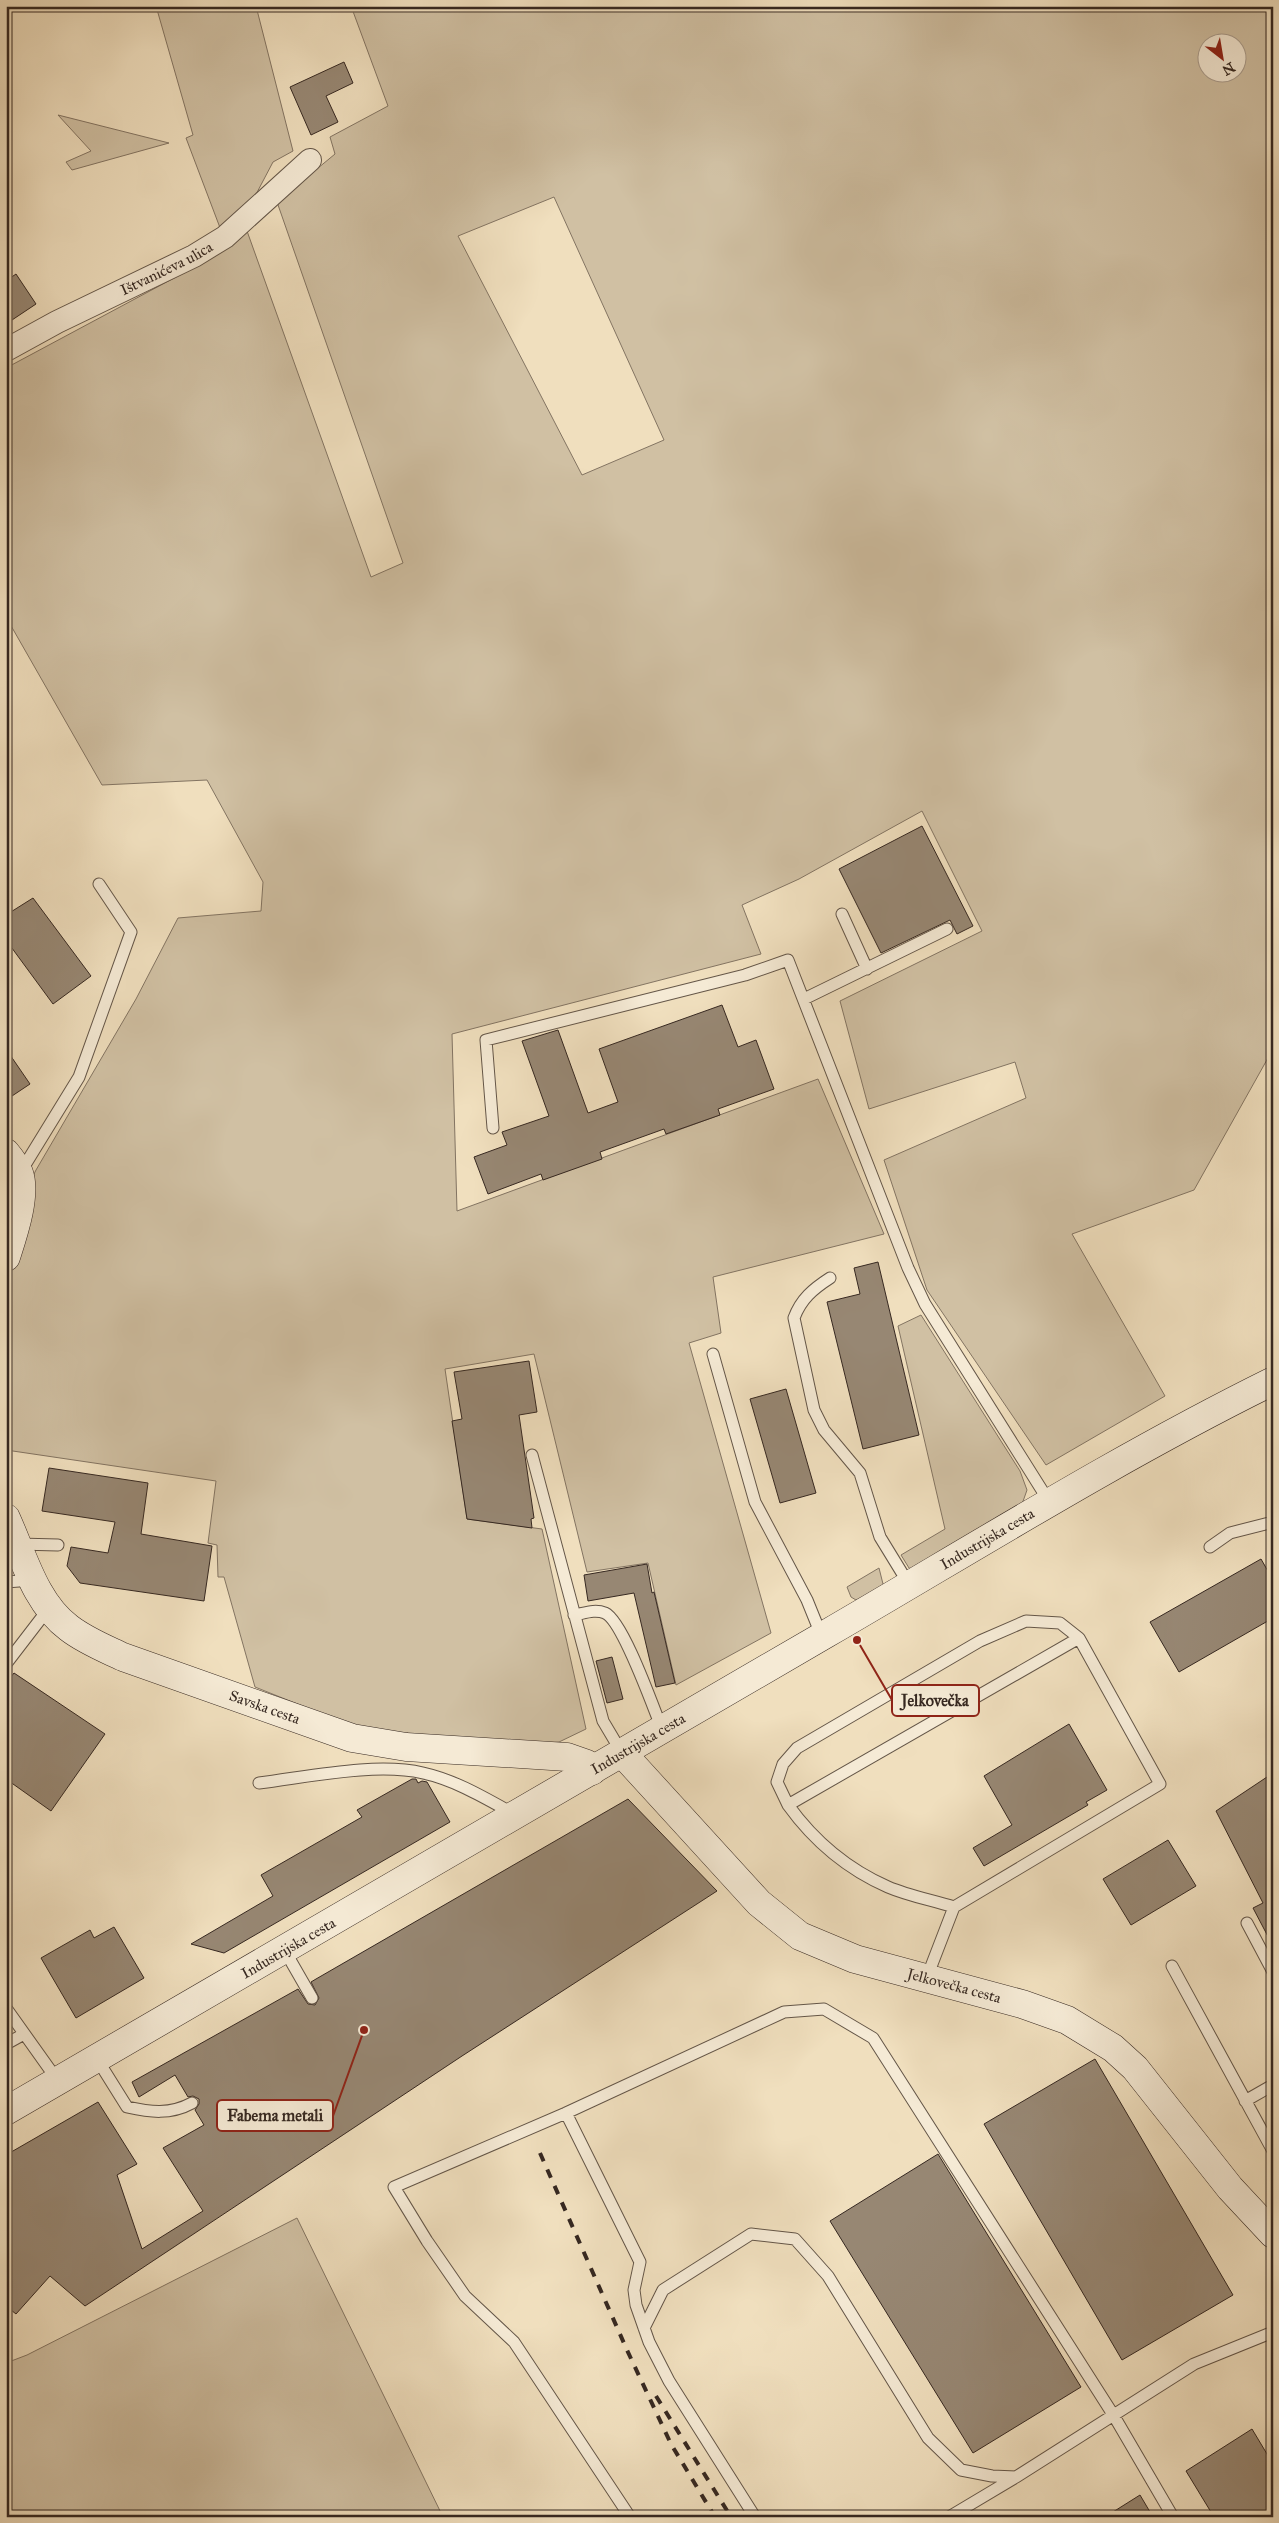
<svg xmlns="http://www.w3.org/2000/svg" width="1279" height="2523" font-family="'IM FELL Great Primer',serif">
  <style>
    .green { fill: #d0c0a3; stroke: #837462; fill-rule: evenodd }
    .building { fill: #978773; stroke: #362821 }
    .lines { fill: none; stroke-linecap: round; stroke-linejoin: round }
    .lane-casing { stroke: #645648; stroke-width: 13 }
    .street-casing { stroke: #645648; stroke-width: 24 }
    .secondary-casing { stroke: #362821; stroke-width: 29 }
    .lane { stroke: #f5ead5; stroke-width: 11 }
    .street { stroke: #f5ead5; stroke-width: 22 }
    .secondary { stroke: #f5ead5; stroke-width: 28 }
    .rail { stroke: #362821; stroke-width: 4; stroke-dasharray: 9 9; stroke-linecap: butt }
    .labels { text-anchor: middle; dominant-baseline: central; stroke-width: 4; stroke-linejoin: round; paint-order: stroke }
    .street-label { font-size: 15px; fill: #362821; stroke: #f5ead5 }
    .leader { fill: none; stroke: #8f2418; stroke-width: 2 }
    .callout-dot { fill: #8f2418; stroke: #f5ead5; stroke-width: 2 }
    .callout { fill: #f5ead5; stroke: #8f2418; stroke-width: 2 }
    .callout-label { font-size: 16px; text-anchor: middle; font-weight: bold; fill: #362821 }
  </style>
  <rect width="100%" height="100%" fill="#f0dfbe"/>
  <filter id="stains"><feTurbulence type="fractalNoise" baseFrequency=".004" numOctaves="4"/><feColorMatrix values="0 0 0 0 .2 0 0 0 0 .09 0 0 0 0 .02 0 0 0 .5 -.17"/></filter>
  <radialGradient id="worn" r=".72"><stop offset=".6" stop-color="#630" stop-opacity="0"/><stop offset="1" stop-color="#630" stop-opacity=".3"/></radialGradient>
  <path class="green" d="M156,6H256L293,151L273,162L253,200L222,233L186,138L193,135Z
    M351,6H1273V1049L1194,1190L1072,1234L1165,1396L1046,1465L927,1290L884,1160L1026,1098L1015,1062L869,1109L840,1001L982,931L922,811L799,879L742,905L761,954L452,1034L457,1211L818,1079L884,1234L713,1277L721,1333L689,1343L771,1633L676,1685L648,1563L587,1572L534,1354L445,1369L467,1519L542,1529L586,1729L559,1742L550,1743L418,1736L355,1727L255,1687L224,1577H218L217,1545L208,1543L216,1481L6,1450V1286L20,1248L30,1182L36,1170L136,999L178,918L261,911L263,882L207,780L102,785L6,617V368L217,255L247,231L371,577L403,563L277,202L335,154L330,137L388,106ZM1206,42H1236V72H1206ZM554,197L664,440L582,475L458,236Z
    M58,115L169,143L72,170L66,162L91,151Z
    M921,1315L1020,1471L1027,1490L1021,1507L913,1570L909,1568L901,1555L945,1529L898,1326Z
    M879,1568L883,1584L882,1588L856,1600L851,1597L847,1587Z
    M297,2218L443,2517H6V2363L27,2355Z"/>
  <path class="building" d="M344,62L353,83L326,96L338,122L311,135L290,87Z
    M16,274L36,304L6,324V281Z
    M922,826L973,926L957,934L950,920L881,953L839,869Z
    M33,898L91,976L53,1004L6,940V915Z
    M722,1005L738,1047L756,1040L774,1089L718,1109L720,1115L666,1134L664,1129L600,1152L602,1159L543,1180L541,1174L488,1194L474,1157L507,1145L502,1132L549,1116L522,1041L558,1030L588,1113L618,1102L599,1049Z
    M6,1049L30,1084L6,1100Z
    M878,1262L919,1435L863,1449L827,1302L860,1294L854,1268Z
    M529,1361L537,1412L519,1415L534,1518L531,1519L532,1528L467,1519L452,1421L462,1419L454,1372Z
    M786,1389L816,1493L780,1503L750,1399Z
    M49,1468L148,1483L141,1534L212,1546L204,1601L80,1583L67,1566L71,1547L108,1553L115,1522L42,1511Z
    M1261,1559L1273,1580V1618L1179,1672L1150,1622Z
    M647,1564L652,1593L654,1592L675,1683L656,1687L634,1593L588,1601L584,1575Z
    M612,1657L623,1699L607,1703L596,1661Z
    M14,1673L105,1734L51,1811L6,1779V1683Z
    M1069,1724L1107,1790L1086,1802L1088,1805L984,1866L973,1848L1012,1825L984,1776Z
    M1273,1773V1946L1253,1908L1263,1903L1216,1811Z
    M412,1779H416L418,1783L422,1781L427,1782L450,1822L224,1953L191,1944L273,1896L261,1875L362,1817L357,1810Z
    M628,1799L717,1891L462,2056L85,2306L50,2276L16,2314L6,2306V2155L98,2102L137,2164L117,2175L142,2249L203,2211L163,2148L204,2125L195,2110L199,2104V2099L193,2096L188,2097L175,2075L139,2097L132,2082L298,1989L308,2004L315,2005L319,1998L311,1982L316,1979Z
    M1168,1840L1196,1886L1131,1925L1103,1879Z
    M114,1927L144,1978L76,2018L41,1958L90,1930L94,1938Z
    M1095,2059L1233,2295L1122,2360L984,2124Z
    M938,2154L1081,2387L973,2453L830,2221Z
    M1252,2429L1273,2464V2517H1214L1186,2471Z
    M1140,2495L1153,2517H1105Z"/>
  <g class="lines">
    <g class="lane-casing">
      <path id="lane" d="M842,914L867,969
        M804,999L947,929
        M493,1128L486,1040L745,975L788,960L908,1268L925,1304L1050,1503
        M20,1173L79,1077L131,932L99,884
        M830,1278C813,1289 801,1299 794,1318L814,1410L824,1430L860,1473L880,1537L910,1586
        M713,1354L755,1502L807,1600L822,1637
        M532,1455L603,1721L622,1753
        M18,1544L58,1545
        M1210,1547L1230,1533L1273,1522
        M6,1582L32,1580
        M574,1615C585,1613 595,1609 605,1613C623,1621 653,1707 662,1729
        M6,1664L49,1608
        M259,1783C308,1777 376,1762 423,1773C455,1780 485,1798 514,1814
        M788,1805L777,1782L783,1764L797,1748L980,1641L1026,1621L1060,1623L1079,1638
        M1247,1923L1273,1972
        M285,1951L312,1998
        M1172,1966L1273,2151
        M927,1977L954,1907L1160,1784L1079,1638L788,1805C814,1841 847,1869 888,1887C909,1896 932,1900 954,1907
        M6,2008L58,2081
        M6,2044L24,2034
        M97,2059L127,2107C150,2112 170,2115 192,2103
        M1245,2101L1273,2085
        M566,2113L640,2262L634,2290L636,2305L649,2342L669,2381L755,2517
        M644,2328L663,2290L751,2234L795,2239L828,2276L928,2438L961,2470L992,2476L1016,2477L1194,2364L1273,2332
        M630,2517L514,2342L465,2296L427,2241L394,2187L566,2113L784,2012L824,2009L873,2038L1114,2416L1173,2517
        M949,2517L1016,2477"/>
    </g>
    <g class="street-casing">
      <g id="street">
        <path id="s1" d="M6,350L57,322L194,256L225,237L310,160"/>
      </g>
    </g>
    <g class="secondary-casing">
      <g id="secondary">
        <path d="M6,1153C11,1159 16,1166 19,1173C27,1195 13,1235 6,1257"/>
        <path id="s2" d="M6,1518C23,1555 35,1603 69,1628C86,1641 104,1648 123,1657L352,1738L406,1747L567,1757L587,1764L592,1771"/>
        <path id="s3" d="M622,1753L759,1903L800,1936L855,1959L1022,2004L1067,2020L1113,2048L1135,2068L1230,2188L1273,2234"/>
        <path id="s4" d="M6,2111C281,1954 553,1793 826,1634C974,1548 1119,1457 1273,1381"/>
      </g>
    </g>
    <use href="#lane" class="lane"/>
    <use href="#street" class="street"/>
    <use href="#secondary" class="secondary"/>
    <path class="rail" d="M540,2153L627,2350L671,2444L715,2517
      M656,2396L731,2517"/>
  </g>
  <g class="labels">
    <g class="street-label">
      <text stroke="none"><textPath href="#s1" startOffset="180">Ištvanićeva ulica</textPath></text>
      <text stroke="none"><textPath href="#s4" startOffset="1136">Industrijska cesta</textPath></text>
      <text stroke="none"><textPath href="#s2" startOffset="340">Savska cesta</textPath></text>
      <text stroke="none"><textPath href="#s4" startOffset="731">Industrijska cesta</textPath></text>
      <text stroke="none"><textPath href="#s4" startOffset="326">Industrijska cesta</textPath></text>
      <text stroke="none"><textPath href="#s3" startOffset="418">Jelkovečka cesta</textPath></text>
    </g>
  </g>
  <path class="leader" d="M857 1640L892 1700M364 2030L333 2116"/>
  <g class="callout-dot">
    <circle cx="857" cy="1640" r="5"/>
    <circle cx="364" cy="2030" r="5"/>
  </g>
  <g class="callout">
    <rect x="892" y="1685" width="87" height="31" rx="5"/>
    <rect x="217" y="2100" width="116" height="31" rx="5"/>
  </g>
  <g class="callout-label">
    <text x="935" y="1706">Jelkovečka</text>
    <text x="275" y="2121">Fabema metali</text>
  </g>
  <rect width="1279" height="2523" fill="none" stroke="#f0dfbe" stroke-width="25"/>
  <rect x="8" y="8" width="1264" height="2508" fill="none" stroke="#362821" stroke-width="2.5"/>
  <rect x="12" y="12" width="1254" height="2498" fill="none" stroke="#362821"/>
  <g transform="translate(1222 58) rotate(149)"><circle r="24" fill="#f5ead5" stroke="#a99c8d"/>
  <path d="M0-4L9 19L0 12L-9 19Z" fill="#8f2418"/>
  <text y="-8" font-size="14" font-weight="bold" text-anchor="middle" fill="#362821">N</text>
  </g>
  <rect width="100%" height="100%" filter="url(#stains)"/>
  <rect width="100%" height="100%" fill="url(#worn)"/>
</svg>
